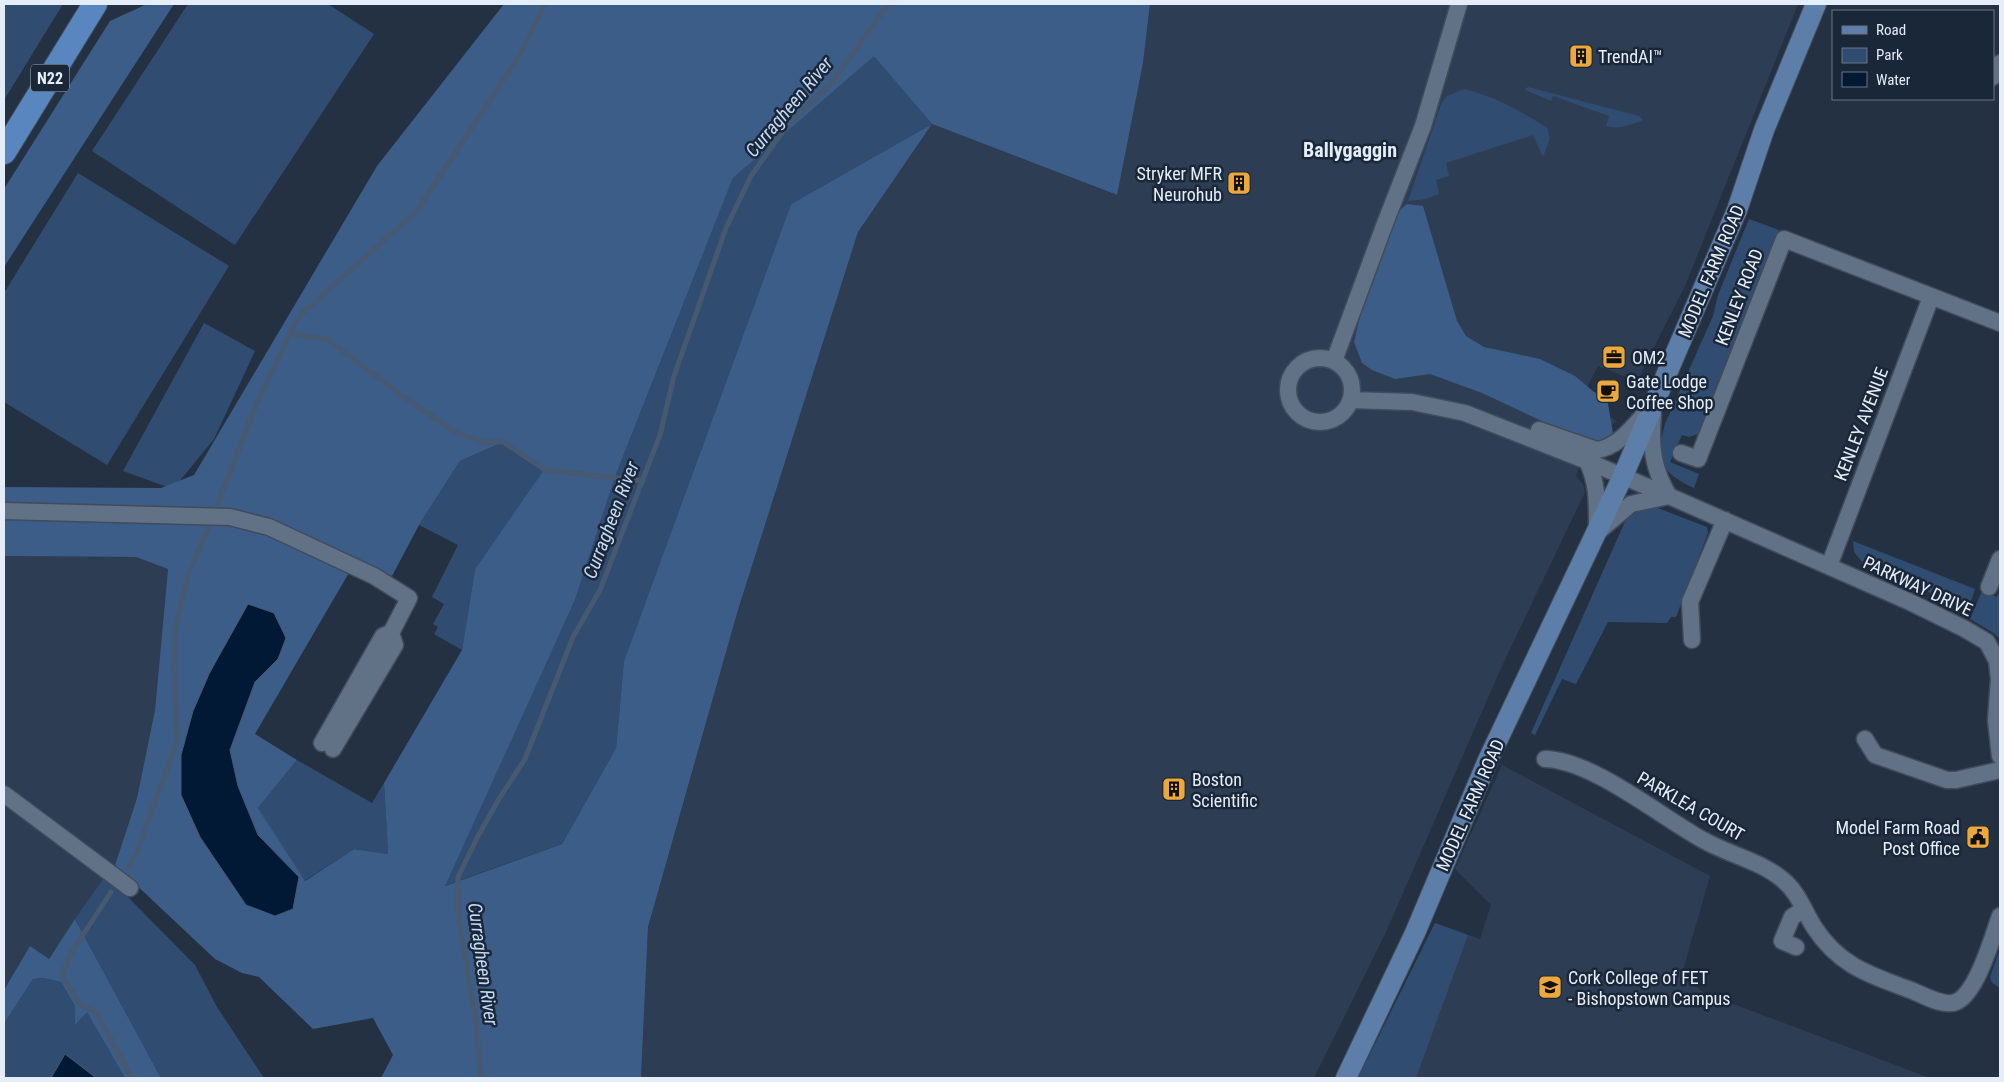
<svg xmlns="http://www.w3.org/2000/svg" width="2004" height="1082" font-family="'Roboto Condensed',sans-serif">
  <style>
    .built { fill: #2d3e54 }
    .green { fill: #304d71 }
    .forest { fill: #3b5d88; fill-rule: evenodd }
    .water { fill: #021936; stroke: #465970 }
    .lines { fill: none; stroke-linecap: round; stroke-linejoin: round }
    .stream { stroke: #465970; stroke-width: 5 }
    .minor-casing { stroke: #404c5b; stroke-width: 19 }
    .major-casing { stroke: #404c5b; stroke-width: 22 }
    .highway-casing { stroke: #404c5b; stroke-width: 26 }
    .minor { stroke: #627286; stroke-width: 16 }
    .major { stroke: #5d7ea8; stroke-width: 20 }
    .highway { stroke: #5986be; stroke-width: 24 }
    .labels { text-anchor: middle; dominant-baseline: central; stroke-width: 5; stroke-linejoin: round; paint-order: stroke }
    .shield { fill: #1a2738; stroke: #a7b2bf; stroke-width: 1 }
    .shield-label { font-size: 16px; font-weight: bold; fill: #e4edf9 }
    .poi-label { font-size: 18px; fill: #e4edf9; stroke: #1a2738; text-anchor: start }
    .street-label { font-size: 18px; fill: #e4edf9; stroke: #1a2738 }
    .water-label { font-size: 19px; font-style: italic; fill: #c4d9f5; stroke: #1a2738 }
    .quarter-label { font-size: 20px; font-weight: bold; fill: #e4edf9; stroke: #1a2738 }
  </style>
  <rect width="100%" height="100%" fill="#243143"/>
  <path class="built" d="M1150,4H1798L1685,286L1637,381L1598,366L1580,401L1617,421L1604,430H1592L1576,476L1583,484L1585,492L1501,668L1386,932L1314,1078H641L648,927L738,610L858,232L932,124L1116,195L1143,63Z
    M4,556L136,557L168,569L155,710L137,798L115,865L48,960L30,947L4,990Z
    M1502,765L1710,876L1681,977L1688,980L1704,993L1930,1078H1358L1435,923L1480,939L1491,905L1455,869Z"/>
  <path class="green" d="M4,4H63L4,100Z
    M188,4H328L374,34L235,245L92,151Z
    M874,55L932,124L791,204L624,661L616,748L562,844L444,886L575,600L615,477L733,178Z
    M1528,87L1639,116L1643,120C1630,125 1619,130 1606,126L1609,116L1553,96L1551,101L1528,91L1525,89Z
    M1464,89C1493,96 1522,111 1547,128L1550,138L1543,157L1533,135L1446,163L1449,176L1436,180L1439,194L1426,199L1408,201L1442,102L1447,96Z
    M78,173L229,266L107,465L4,402V293Z
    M1749,219L1779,230L1698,434L1689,437L1682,435L1670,462L1699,474L1694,488C1660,472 1655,460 1665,424L1713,316L1718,295Z
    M204,323L255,351L214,439L173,489L123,471Z
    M503,442L545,470L475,569L462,650L434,634L438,627L433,624L444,604L432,597L458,545L419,525L460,461Z
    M1655,507L1707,527L1708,533L1676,617H1671L1667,623L1608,622L1576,684L1562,679L1535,735L1531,733L1627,517L1644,508Z
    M1853,541L1975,589L1968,610L1862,562L1854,552Z
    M2000,590V639L1992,632L1970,619L1982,591L1997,597Z
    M297,760L372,803L384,783L388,854L354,849L304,881L258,808Z
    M104,878L124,893L195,965L217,1007L264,1078H161L75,919Z
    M1435,923L1468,935L1416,1078H1358Z
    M2000,949V988L1992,983L1990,977Z
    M43,978L61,982L75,1006V1024L87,1011L125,1078H94L65,1054L51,1078H4V1024L33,979Z"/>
  <path class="forest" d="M147,4H174L4,267V189L110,21Z
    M504,4H1150L1143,63L1117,195L932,124L858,232L738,610L648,927L641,1078H381L393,1055L373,1018L313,1029L259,977L242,973L215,959L115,865L137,798L155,710L168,569L136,557L4,556V517L229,523L270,535L350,571L255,734L297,760L258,808L305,881L354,849L388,854L384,783L462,650L475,569L544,470L503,442L460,461L419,525L392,576L358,559L265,521L4,506V487L161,488L194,475L377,166ZM874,56L932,124L791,204L624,661L616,748L562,844L445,886L575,600L615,477L733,178Z
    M1407,204L1423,206L1457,321L1466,336L1484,347L1540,359L1575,376L1594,392L1607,398L1613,433L1599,442L1561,430L1482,393L1430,374L1395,379L1372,370L1362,363L1354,342L1362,308L1399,211Z
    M75,919L161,1078H125L87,1012L75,1025V1006L61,982L43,978L33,979L4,1024V990L30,946L49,959Z"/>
  <path class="water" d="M248,604L274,613L286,638L278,659L255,682L230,750L238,786L258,835L299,877L293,909L275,916L246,905L200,837L181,795V755L193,711L210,672Z
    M65,1054L95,1077L94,1078H51Z"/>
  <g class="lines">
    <path class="stream" d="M290,334L327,339L397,392L455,432L482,442H503L545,470L643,481
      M218,503L256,405L298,317L417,211L519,56L545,4
      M127,868L137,852L177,741L174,666L175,631L188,574L208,529
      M111,892L70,955L62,975L79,1004L96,1012L132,1078
      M481,1078L476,1021L458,915V877L478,836L499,799L525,759L573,637L600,590L660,435L674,376L726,228L751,176L786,127L834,80L888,4"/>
    <g class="minor-casing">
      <path id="minor" d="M1993,77L2000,63
        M1288 390a32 32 0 1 1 64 0a32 32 0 1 1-64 0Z
        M1334,361L1384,226L1423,126L1459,4
        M1351,400L1412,402L1465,413L1587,461L1669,496L1910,602L1965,629L1987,642L1997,661L1999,679L1996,720L2000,756
        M1539,430L1597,450C1619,447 1635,424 1649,409
        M1681,453L1698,459L1784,239L2000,323
        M1587,461C1598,484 1597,503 1597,529
        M4,511L230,517L269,527L374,576L409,598L391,633L395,645L333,749
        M1599,531L1631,504L1669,496C1653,469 1650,447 1653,415
        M1829,566L1931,297
        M1989,587L2000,559
        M1692,640L1690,602L1725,520
        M1865,739L1875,755L1947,780H1956L2000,770
        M322,743L383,636L391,633
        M1545,759C1593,760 1662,818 1705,841C1730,855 1761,861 1783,880C1798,892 1804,911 1814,927C1840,967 1871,975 1913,991C1925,996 1944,1007 1956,1002C1977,993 1992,938 2000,916
        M4,794L130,888
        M1796,947L1782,941L1792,917L1804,909"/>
    </g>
    <g class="major-casing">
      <path id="major" d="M1346,1078L1415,933L1488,760L1623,476L1737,210L1764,130L1816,4"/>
    </g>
    <g class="highway-casing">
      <path id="highway" d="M4,152L95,4"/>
    </g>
    <use href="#minor" class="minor"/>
    <use href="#major" class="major"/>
    <use href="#highway" class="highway"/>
  </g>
  <defs>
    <g id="building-square" transform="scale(1.25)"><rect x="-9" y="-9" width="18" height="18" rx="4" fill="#eda83b" stroke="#1a2738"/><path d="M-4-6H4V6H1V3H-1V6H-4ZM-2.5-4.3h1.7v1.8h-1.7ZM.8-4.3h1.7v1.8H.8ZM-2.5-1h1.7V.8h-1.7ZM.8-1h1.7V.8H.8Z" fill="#111"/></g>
    <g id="office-square" transform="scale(1.25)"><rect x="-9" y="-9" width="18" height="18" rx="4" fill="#eda83b" stroke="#1a2738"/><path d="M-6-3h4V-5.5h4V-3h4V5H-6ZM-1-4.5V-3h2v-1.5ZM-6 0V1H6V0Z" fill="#111"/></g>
    <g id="cafe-square" transform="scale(1.25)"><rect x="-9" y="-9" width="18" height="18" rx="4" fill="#eda83b" stroke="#1a2738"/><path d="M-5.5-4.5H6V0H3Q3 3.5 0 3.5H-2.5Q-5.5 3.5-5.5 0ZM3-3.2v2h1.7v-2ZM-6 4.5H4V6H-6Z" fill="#111"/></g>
    <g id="civic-square" transform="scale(1.25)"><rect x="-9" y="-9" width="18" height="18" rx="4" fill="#eda83b" stroke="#1a2738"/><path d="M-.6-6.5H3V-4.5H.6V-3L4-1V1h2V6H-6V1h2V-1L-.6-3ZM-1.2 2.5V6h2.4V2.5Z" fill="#111"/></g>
    <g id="university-square" transform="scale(1.25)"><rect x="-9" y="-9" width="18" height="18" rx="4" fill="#eda83b" stroke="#1a2738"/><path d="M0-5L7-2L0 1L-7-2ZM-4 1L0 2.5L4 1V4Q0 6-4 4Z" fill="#111"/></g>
  </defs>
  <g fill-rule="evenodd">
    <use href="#building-square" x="1581" y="56"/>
    <use href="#building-square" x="1239" y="183"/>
    <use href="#office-square" x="1614" y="357"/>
    <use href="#cafe-square" x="1608" y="391"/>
    <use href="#building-square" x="1174" y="789"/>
    <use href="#civic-square" x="1978" y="837"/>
    <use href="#university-square" x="1550" y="987"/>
  </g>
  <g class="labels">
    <rect class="shield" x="31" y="64.5" width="38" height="27" rx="4"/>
    <g class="shield-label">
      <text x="50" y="78">N22</text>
    </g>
    <g class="poi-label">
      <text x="1598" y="56">TrendAI™</text>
      <text x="1222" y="173" text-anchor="end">Stryker MFR<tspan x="1222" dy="21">Neurohub</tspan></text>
      <text x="1632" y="357">OM2</text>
      <text x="1626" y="381">Gate Lodge<tspan x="1626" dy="21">Coffee Shop</tspan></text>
      <text x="1192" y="779">Boston<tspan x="1192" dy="21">Scientific</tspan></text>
      <text x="1960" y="827" text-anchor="end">Model Farm Road<tspan x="1960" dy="21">Post Office</tspan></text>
      <text x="1568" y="977">Cork College of FET<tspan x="1568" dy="21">- Bishopstown Campus</tspan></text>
    </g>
    <g class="street-label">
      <text transform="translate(1711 271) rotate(-67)">MODEL FARM ROAD</text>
      <text transform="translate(1739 297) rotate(-69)">KENLEY ROAD</text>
      <text transform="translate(1861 424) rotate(-69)">KENLEY AVENUE</text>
      <text transform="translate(1918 586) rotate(25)">PARKWAY DRIVE</text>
      <text transform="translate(1470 805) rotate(-66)">MODEL FARM ROAD</text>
      <text transform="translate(1691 806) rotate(30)">PARKLEA COURT</text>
    </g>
    <g class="water-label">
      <text transform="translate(789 107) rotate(-50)">Curragheen River</text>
      <text transform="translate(611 520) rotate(-69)">Curragheen River</text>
      <text transform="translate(483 964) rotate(82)">Curragheen River</text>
    </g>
    <g class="quarter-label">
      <text x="1350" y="150">Ballygaggin</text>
    </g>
  </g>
  <rect width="2004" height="1082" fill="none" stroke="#e4edf9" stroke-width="10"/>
  <rect x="1832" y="10" width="162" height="90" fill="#1a2738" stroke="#6b7685"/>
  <rect x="1842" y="26" width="25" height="8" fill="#5d7ea8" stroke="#6b7685"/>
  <text x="1876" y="35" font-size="15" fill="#e4edf9">Road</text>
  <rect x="1842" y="48" width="25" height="15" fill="#304d71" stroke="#6b7685"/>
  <text x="1876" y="60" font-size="15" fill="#e4edf9">Park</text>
  <rect x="1842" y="72" width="25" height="15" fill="#021936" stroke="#6b7685"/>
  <text x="1876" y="85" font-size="15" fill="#e4edf9">Water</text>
</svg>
